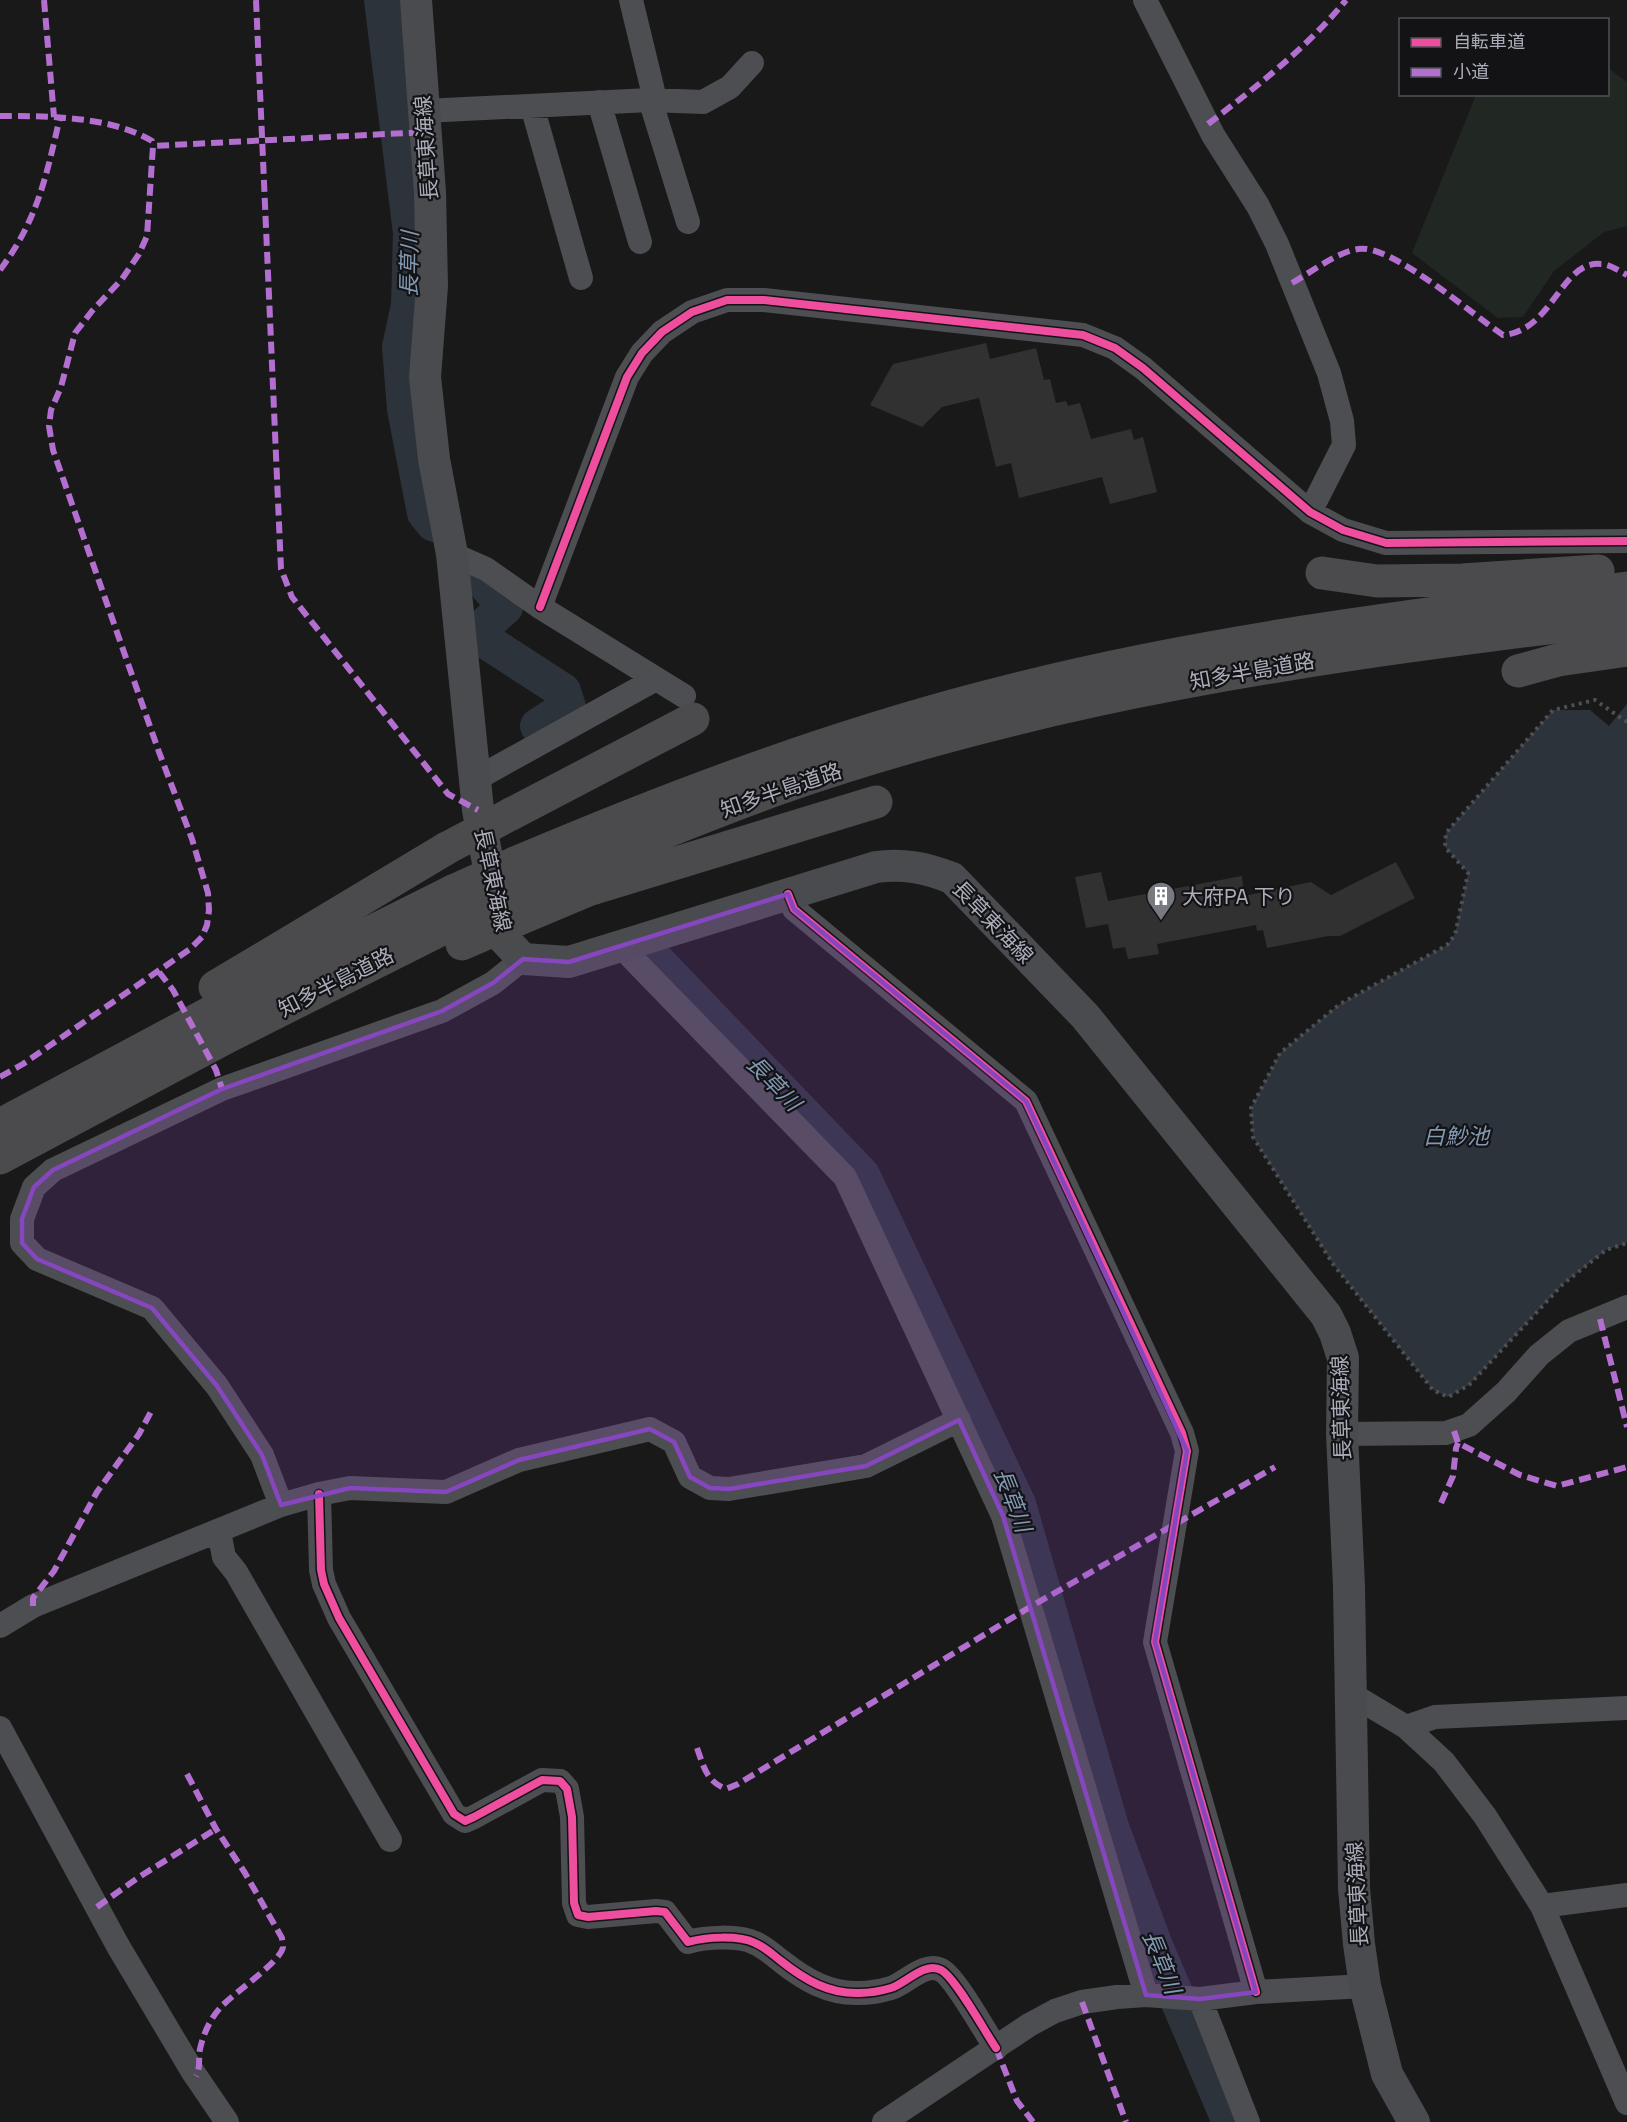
<svg xmlns="http://www.w3.org/2000/svg" width="1627" height="2122" font-family="'Space Grotesk','Noto Sans JP',sans-serif">
  <style>
    .green { fill: #212823 }
    .water { fill: #2c333b }
    .lines { fill: none; stroke-linecap: round; stroke-linejoin: round }
    .river { stroke: #2c333b; stroke-width: 36 }
    .building { fill: #313131 }
    .path { stroke: #4f5054; stroke-width: 4; stroke-dasharray: 3 4.5; stroke-linecap: butt }
    .minor { stroke: #4d4e52; stroke-width: 24 }
    .major { stroke: #4a4b4e; stroke-width: 32 }
    .highway { stroke: #4b4b4e; stroke-width: 33 }
    .highway-bridge { stroke: #4b4b4e; stroke-width: 33 }
    .quiet { stroke: #b36fd0; stroke-width: 6; stroke-dasharray: 12 6; stroke-linecap: butt }
    .cycleway-casing { stroke: #131315; stroke-width: 11 }
    .cycleway { stroke: #ef4d9e; stroke-width: 8 }
    .marked { fill: #8546be; fill-opacity: 0.2; stroke: #8546be; stroke-width: 4.5; stroke-linejoin: round }
    .labels { text-anchor: middle; dominant-baseline: central; stroke-width: 4.5; stroke-linejoin: round; paint-order: stroke }
    .street-label { font-size: 21px; fill: #abaeba; stroke: #131315 }
    .poi-label { font-size: 21px; fill: #abaeba; stroke: #131315; text-anchor: start }
    .water-label { font-size: 22px; font-style: italic; fill: #8299b4; stroke: #131315 }
  </style>
  <rect width="100%" height="100%" fill="#191919"/>
  <path class="green" d="M1608,68L1627,82V226L1604,232L1554,271L1523,317L1498,318L1412,253L1476,95L1608,94Z"/>
  <path class="water" d="M1627,704V1243L1606,1250L1563,1284L1469,1385L1448,1397L1433,1390L1333,1264L1253,1137L1251,1108L1280,1053L1340,1004L1447,945L1455,934L1468,873L1445,847L1446,833L1553,710H1590L1609,726Z"/>
  <g class="lines">
    <path class="river" d="M382,0L411,233L409,305L400,347L405,409L425,513L434,524
      M484,582L505,607L475,634L563,691L568,707L538,726
      M654,958L862,1175L1018,1504L1111,1827L1155,1946L1230,2122"/>
  </g>
  <path class="building" d="M986,343L990,359L1036,348L1044,380L1050,379L1056,403L1066,401L1068,406L1080,403L1091,439L1131,429L1134,440L1143,437L1157,492L1110,504L1102,477L1019,498L1011,463L996,467L979,398L942,407L922,427L870,405L893,364Z
    M1396,862L1415,898L1340,936H1328L1267,948L1263,930L1257,931L1256,925L1157,944L1159,954L1128,959L1125,947L1113,949L1108,924L1086,928L1075,877L1101,872L1108,901L1242,876L1244,896L1311,882L1331,895Z"/>
  <g class="lines">
    <path class="path" d="M1627,722L1595,700L1553,710L1446,833L1445,847L1468,873L1455,935L1447,945L1340,1004L1280,1053L1251,1108L1253,1137L1333,1264L1433,1390L1448,1397L1469,1385L1563,1284L1606,1250L1627,1243"/>
    <path class="minor" d="M631,0L653,91V109L688,222
      M1145,0L1213,135L1258,206L1277,244L1329,373L1342,421L1344,445L1310,512
      M599,102L640,242
      M532,106L581,278
      M424,111L650,100L703,102L730,87L752,63
      M452,554L486,569L540,607L684,696
      M540,607L627,377L642,353L662,332L692,312L727,300H764L1083,335L1115,348L1143,368L1310,512L1343,530L1386,543L1627,541
      M474,780L656,679
      M788,894L794,909L1026,1101L1182,1433L1187,1451L1155,1642L1256,1992
      M624,945L631,957L845,1177L1003,1516L1146,1995
      M1342,1434L1446,1433L1469,1425L1506,1392L1539,1355L1569,1331L1627,1307
      M319,1494L321,1570L324,1584L339,1618L454,1814L465,1821L474,1817L542,1780L560,1781L567,1789L572,1817L574,1903L578,1915L588,1917L656,1911L665,1912L688,1942C705,1937 739,1935 755,1943C765,1947 773,1955 781,1961C805,1980 829,1994 859,1993C870,1993 881,1991 891,1988C905,1984 925,1961 941,1970C955,1977 985,2032 996,2048
      M281,1505L262,1455L217,1386L152,1308L37,1259L22,1243V1219L34,1187L53,1170L222,1089L442,1011L493,983L523,959
      M219,1532L224,1557L236,1572L390,1840
      M0,1626L33,1606L281,1505L319,1494L350,1488L446,1492L519,1460L650,1429L674,1442L690,1477L710,1488L729,1489L866,1466L959,1420
      M1351,1694L1406,1727L1444,1762L1485,1816L1542,1906L1627,2103
      M1406,1727L1435,1717L1627,1708
      M0,1728L118,1946L193,2072L227,2122
      M1542,1906L1627,1895
      M1200,1999L1248,2122
      M884,2122L1029,2025L1055,2011L1082,2002L1117,1997L1146,1995L1200,1999L1256,1992L1365,1986"/>
    <path class="major" d="M416,0L430,192L432,286L425,377L434,459L452,554L478,810L502,937L523,959L569,962L876,867C903,863 926,868 952,878L1085,1016L1326,1315L1335,1333L1343,1358L1342,1434L1349,1586L1354,1888L1359,1944L1365,1986L1387,2074L1414,2122"/>
    <path class="highway" d="M1322,573L1377,581L1462,580L1598,571
      M1518,671L1558,660L1627,650
      M511,814L693,719
      M515,863C666,799 819,741 978,699C1190,642 1409,616 1627,588
      M518,893C605,856 691,820 780,788C883,752 991,723 1097,700C1272,662 1449,640 1627,618
      M519,919L588,890L876,802
      M215,987L447,848
      M0,1125L217,1009L453,891
      M0,1158L231,1035L460,920"/>
    <path class="highway-bridge" d="M447,848L511,814
      M453,891L515,863
      M460,920L518,893
      M462,944L519,919"/>
    <path class="quiet" d="M44,0L54,117
      M256,0L281,569L292,597L448,794L478,810
      M0,116C47,116 111,116 152,141L153,146
      M1208,124C1256,87 1308,47 1346,0
      M0,270C38,219 46,177 60,117
      M1292,283C1310,273 1337,252 1358,249C1390,243 1473,315 1503,335C1553,331 1561,260 1601,264C1610,264 1619,271 1627,275
      M159,972L173,990L216,1070L222,1089
      M0,1077L23,1064L190,949L202,937L207,925L209,910L208,893L192,839L159,752L53,450L49,426L51,410L61,387L75,333L92,311L122,279L139,254L147,236L153,146L426,132
      M1600,1319L1627,1427
      M1454,1431L1458,1443L1520,1475L1557,1486L1627,1467
      M1441,1503L1453,1476L1456,1448L1458,1443
      M33,1606V1598L54,1571L97,1492L139,1434L153,1408
      M697,1748C704,1767 706,1781 726,1789L738,1784L1030,1607L1275,1467
      M187,1774L216,1829L245,1873L282,1938C282,1941 283,1944 283,1947C280,1963 233,1993 220,2008C210,2019 203,2035 200,2049C198,2059 201,2067 196,2076
      M97,1907L139,1877L216,1829
      M1082,2002L1126,2122
      M996,2048L1017,2101L1033,2122"/>
    <g class="cycleway-casing">
      <path id="cycleway" d="M540,607L627,377L642,353L662,332L692,312L727,300H764L1083,335L1115,348L1143,368L1310,512L1343,530L1386,543L1627,541
        M788,894L794,909L1026,1101L1182,1433L1187,1451L1155,1642L1256,1992
        M319,1494L321,1570L324,1584L339,1618L454,1814L465,1821L474,1817L542,1780L560,1781L567,1789L572,1817L574,1903L578,1915L588,1917L656,1911L665,1912L688,1942C705,1937 739,1935 755,1943C765,1947 773,1955 781,1961C805,1980 829,1994 859,1993C870,1993 881,1991 891,1988C905,1984 925,1961 941,1970C955,1977 985,2032 996,2048"/>
    </g>
    <use href="#cycleway" class="cycleway"/>
  </g>
  <path class="marked" d="M788,894L794,909L1026,1101L1187,1451L1155,1642L1256,1992L1200,1999L1146,1995L1003,1516L959,1420L866,1466L729,1489L710,1488L690,1477L674,1442L650,1429L519,1460L446,1492L350,1488L281,1505L262,1455L217,1386L152,1308L37,1259L22,1243V1219L34,1187L53,1170L222,1089L442,1011L493,983L523,959L569,962Z"/>
  <defs>
    <g id="building-pin" transform="scale(1.5)"><path d="M0 17L-7.5 6A9.5 9.5 0 1 1 7.5 6Z" fill="#787a82" stroke="#131315"/><path d="M-4-6H4V6H1V3H-1V6H-4ZM-2.5-4.3h1.7v1.8h-1.7ZM.8-4.3h1.7v1.8H.8ZM-2.5-1h1.7V.8h-1.7ZM.8-1h1.7V.8H.8Z" fill="#fff"/></g>
  </defs>
  <g fill-rule="evenodd">
    <use href="#building-pin" x="1161" y="896"/>
  </g>
  <g class="labels">
    <g class="street-label">
      <text transform="translate(426 148) rotate(-94)">長草東海線</text>
      <text transform="translate(1252 671) rotate(-10)">知多半島道路</text>
      <text transform="translate(781 790) rotate(-19)">知多半島道路</text>
      <text transform="translate(493 880) rotate(78)">長草東海線</text>
      <text transform="translate(993 922) rotate(46)">長草東海線</text>
      <text transform="translate(336 982) rotate(-27)">知多半島道路</text>
      <text transform="translate(1341 1408) rotate(-92)">長草東海線</text>
      <text transform="translate(1357 1894) rotate(-93)">長草東海線</text>
    </g>
    <g class="poi-label">
      <text x="1182" y="896">大府PA 下り</text>
    </g>
    <g class="water-label">
      <text transform="translate(409 264) rotate(-89)">長草川</text>
      <text transform="translate(774 1083) rotate(46)">長草川</text>
      <text x="1456" y="1136">白魦池</text>
      <text transform="translate(1013 1500) rotate(69)">長草川</text>
      <text transform="translate(1162 1962) rotate(68)">長草川</text>
    </g>
  </g>
  <rect x="1399" y="18" width="210" height="78" fill="#131315" stroke="#505157" stroke-width="1.5"/>
  <rect x="1411" y="38" width="30" height="9" fill="#ef4d9e" stroke="#505157" stroke-width="1.5"/>
  <text x="1453" y="48" font-size="18" fill="#abaeba">自転車道</text>
  <rect x="1411" y="68" width="30" height="9" fill="#b36fd0" stroke="#505157" stroke-width="1.5"/>
  <text x="1453" y="78" font-size="18" fill="#abaeba">小道</text>
</svg>
